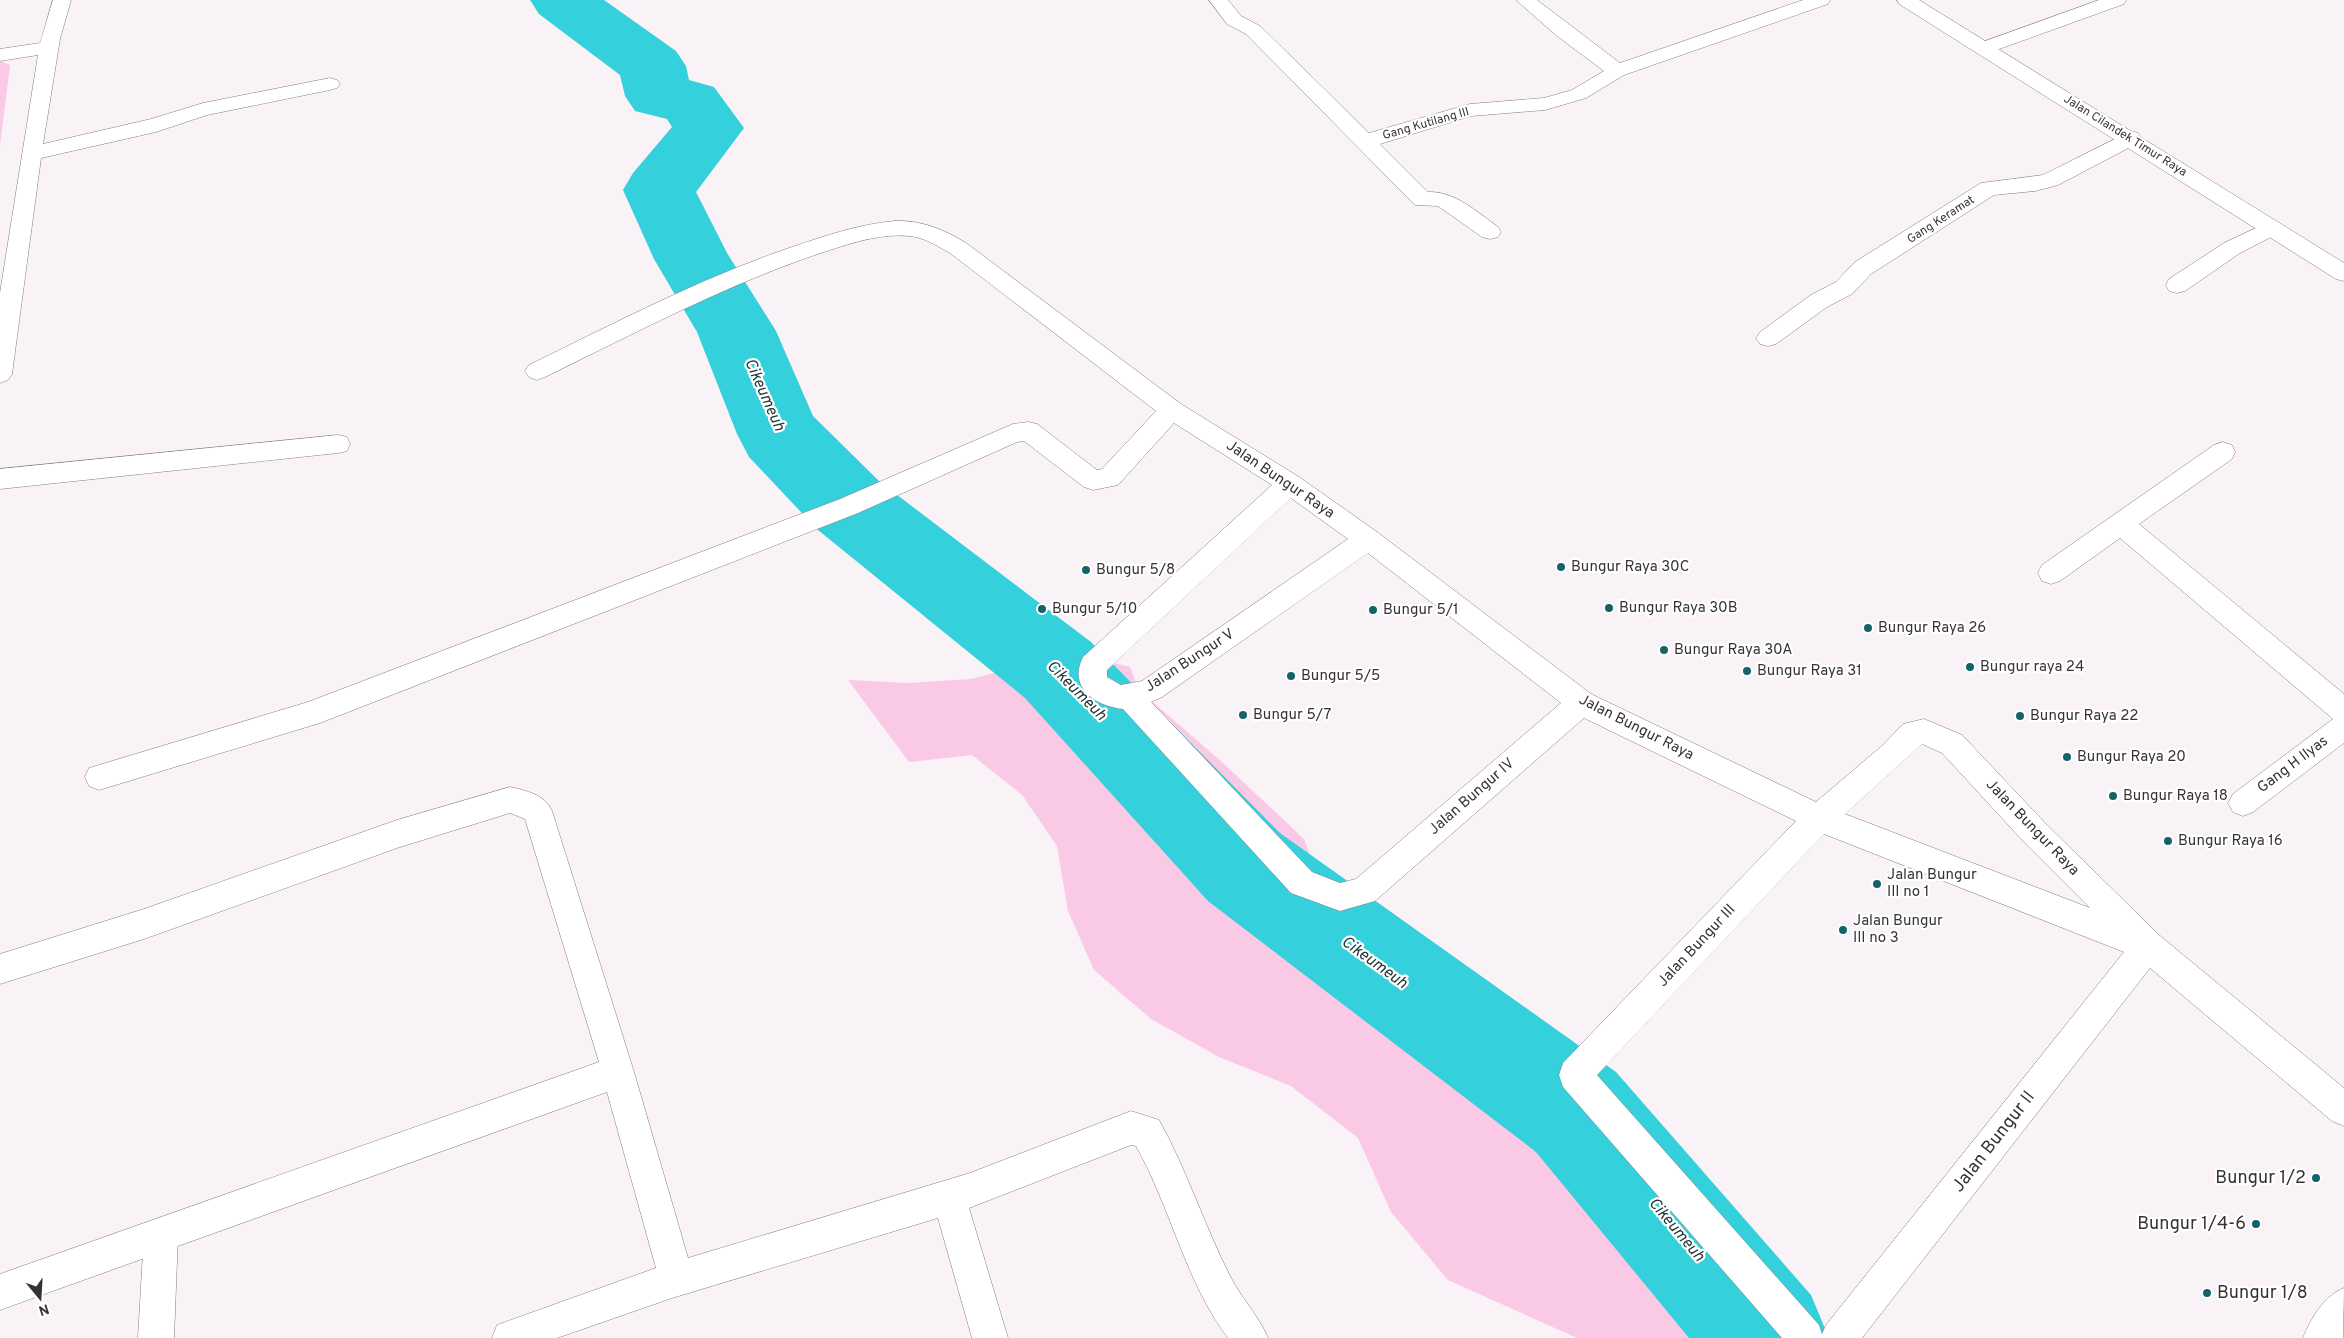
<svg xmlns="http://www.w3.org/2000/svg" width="2344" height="1338" font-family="Overpass,sans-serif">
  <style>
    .green { fill: #fac9e6 }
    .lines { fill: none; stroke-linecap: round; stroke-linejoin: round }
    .river { fill: #34d0db; fill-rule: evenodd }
    .service-casing { stroke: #837d80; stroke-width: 1 }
    .minor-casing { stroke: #837d80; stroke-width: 1 }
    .tertiary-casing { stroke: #837d80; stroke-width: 1 }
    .service { fill: #fff; fill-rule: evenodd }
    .minor { fill: #fff; fill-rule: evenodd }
    .tertiary { fill: #fff; fill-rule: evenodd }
    .poi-dot { fill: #136368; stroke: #fff; stroke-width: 2 }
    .labels { text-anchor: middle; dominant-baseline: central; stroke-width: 4.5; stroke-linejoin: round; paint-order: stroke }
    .far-street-label { font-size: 12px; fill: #363335; stroke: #fff }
    .street-label { font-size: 15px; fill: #363335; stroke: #fff }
    .poi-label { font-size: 15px; fill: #363335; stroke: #fff; text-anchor: start }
    .water-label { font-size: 16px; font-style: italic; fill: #20393a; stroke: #fff }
    .near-street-label { font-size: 18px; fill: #363335; stroke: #fff }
    .near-poi-label { font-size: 18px; fill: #363335; stroke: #fff; text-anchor: end }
  </style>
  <rect width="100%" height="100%" fill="#f9f2f6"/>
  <path class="green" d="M0,61L10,65L0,145Z
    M1079,654L1130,667L1139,690L1223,763L1304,839L1325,895L1355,953L1415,979L1487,997L1537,1046L1566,1117L1576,1112L1690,1224L1786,1338H1577L1448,1280L1391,1212L1358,1138L1291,1086L1219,1057L1151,1019L1094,970L1068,911L1057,846L1022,795L972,755L909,762L848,680L908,683L971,679L1027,664Z"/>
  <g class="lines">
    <path class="river" d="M530,0H604L676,51L686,66L689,80L714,87L744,128L696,192L727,253L776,331L813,416L880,482L1091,642L1280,833L1616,1072L1811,1295L1829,1338H1689L1536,1152L1208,901L1025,698L818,530L749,457L737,434L697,332L654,259L623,190L633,173L672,127L667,119L635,111L625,96L620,75L539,14Z"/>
    <g class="service-casing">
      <path id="service" d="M161,1218L173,1223L178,1235L174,1338H138L144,1235L149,1223Z"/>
    </g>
    <g class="minor-casing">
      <path id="minor" d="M53,0H71L60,39L43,144L151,119L203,103L330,78L337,80L340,84L337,88L330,90L207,115L156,132L41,158L12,374L8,380L0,383V293L38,55L0,61V49L40,43Z
        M1209,0H1228L1241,16L1260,26L1369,133L1470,104L1544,98L1572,90L1604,71L1557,36L1516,0H1537L1620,63L1803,0H1830L1828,4L1624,75L1586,98L1545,110L1471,116L1380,144L1428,192C1455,191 1477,212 1498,227L1501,232L1498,237L1490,239L1482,237L1438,206L1415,205L1246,34L1227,24Z
        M2099,0H2126L2124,4L1991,52H1977L1974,48L1977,44Z
        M2131,131L2138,133L2141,138L2138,143L2058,185L2035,191L1994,195L1871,274L1852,294L1827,307L1776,344L1768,346L1760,344L1756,338L1760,332L1811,295L1836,282L1855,262L1981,183L2043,175Z
        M895,221C921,220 943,229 966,243L1181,404L1299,477L1377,532L1591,694L1816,802L1883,745L1903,724L1924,719L1962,735L2045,823L2159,935L2344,1088V1126L2332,1121L2150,968L1862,1338H1782L1563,1087L1559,1075L1563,1063L1796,821L1584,718L1375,901L1340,911L1291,893L1123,709C1094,706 1068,687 1083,657L1272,485L1174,423L1118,485L1093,490L1084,487L1024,441L1017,442L858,513L320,723L99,790L89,786L85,777L89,768L308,702L840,499L1013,424L1028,422L1037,424L1097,470L1102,469L1156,411L950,253C937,246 924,237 909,236C876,233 843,246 812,256C720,288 633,334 545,377L537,380L529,377L525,371L529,365C615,323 701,278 792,247C825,236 859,224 895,221ZM1291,498L1348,539L1142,681L1121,685L1107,677V670ZM1368,553L1561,703L1356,879L1340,883L1312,872L1151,702L1162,697ZM1922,744L1942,753L2025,843L2090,908L1845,814ZM1824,834L2124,952L1826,1325L1822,1334L1819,1325L1597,1075Z
        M2271,221L2279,223L2282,228L2279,233L2240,253L2185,291L2177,293L2169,291L2166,285L2169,279L2224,243Z
        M338,435L347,437L350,444L347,451L338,453L0,489V469Z
        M2223,442L2232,445L2235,452L2232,459L2139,524L2344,694V743L2253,812L2243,816L2233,812L2228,803L2233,794L2333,719L2120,538L2060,581L2051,584L2042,581L2038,573L2042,565L2214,445Z
        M510,787C527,791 544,794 552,811L634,1072L688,1258L970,1173L1131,1111L1159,1120C1187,1170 1204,1225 1230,1276C1241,1298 1259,1316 1268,1338H1228C1185,1281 1171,1208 1136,1146L1131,1145L969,1208L1008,1338H972L938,1218L672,1298L557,1338H492L497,1325L656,1268L607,1092L0,1310V1274L599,1062L525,819L510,813L397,848L144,939L0,984V954L144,909L397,820Z
        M2344,1288L2343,1338H2303C2311,1318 2324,1296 2344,1288Z"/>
    </g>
    <g class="tertiary-casing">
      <path id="tertiary" d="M1897,0H1919L2344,263V281L2336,279L1899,4Z"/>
    </g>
    <use href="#service" class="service"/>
    <use href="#minor" class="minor"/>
    <use href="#tertiary" class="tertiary"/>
  </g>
  <g class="poi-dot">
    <circle cx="1561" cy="567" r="5"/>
    <circle cx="1086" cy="570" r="5"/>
    <circle cx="1609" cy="608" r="5"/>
    <circle cx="1042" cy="609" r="5"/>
    <circle cx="1373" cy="610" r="5"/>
    <circle cx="1868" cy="628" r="5"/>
    <circle cx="1664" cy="650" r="5"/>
    <circle cx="1970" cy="667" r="5"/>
    <circle cx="1747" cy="671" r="5"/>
    <circle cx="1291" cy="676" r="5"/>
    <circle cx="1243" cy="715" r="5"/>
    <circle cx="2020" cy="716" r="5"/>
    <circle cx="2067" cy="757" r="5"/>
    <circle cx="2113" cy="796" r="5"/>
    <circle cx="2168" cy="841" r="5"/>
    <circle cx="1877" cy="884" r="5"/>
    <circle cx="1843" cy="930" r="5"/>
    <circle cx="2316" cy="1178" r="5"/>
    <circle cx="2256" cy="1224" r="5"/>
    <circle cx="2207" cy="1293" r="5"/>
  </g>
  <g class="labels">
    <g class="far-street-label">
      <text transform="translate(1426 124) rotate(-16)">Gang Kutilang III</text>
      <text transform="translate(2125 136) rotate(32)">Jalan Cilandek Timur Raya</text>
      <text transform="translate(1941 220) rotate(-33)">Gang Keramat</text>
    </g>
    <g class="street-label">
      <text transform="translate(1280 480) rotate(34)">Jalan Bungur Raya</text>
      <text transform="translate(1190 661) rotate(-33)">Jalan Bungur V</text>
      <text transform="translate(1636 728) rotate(27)">Jalan Bungur Raya</text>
      <text transform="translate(2293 765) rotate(-37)">Gang H Ilyas</text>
      <text transform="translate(1472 797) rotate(-41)">Jalan Bungur IV</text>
      <text transform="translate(2032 828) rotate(46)">Jalan Bungur Raya</text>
      <text transform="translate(1697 946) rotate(-47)">Jalan Bungur III</text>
    </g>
    <g class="poi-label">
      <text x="1571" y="567">Bungur Raya 30C</text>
      <text x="1096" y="570">Bungur 5/8</text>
      <text x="1619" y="608">Bungur Raya 30B</text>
      <text x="1052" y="609">Bungur 5/10</text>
      <text x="1383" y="610">Bungur 5/1</text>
      <text x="1878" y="628">Bungur Raya 26</text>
      <text x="1674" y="650">Bungur Raya 30A</text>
      <text x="1980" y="667">Bungur raya 24</text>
      <text x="1757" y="671">Bungur Raya 31</text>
      <text x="1301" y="676">Bungur 5/5</text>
      <text x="1253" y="715">Bungur 5/7</text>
      <text x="2030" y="716">Bungur Raya 22</text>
      <text x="2077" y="757">Bungur Raya 20</text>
      <text x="2123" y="796">Bungur Raya 18</text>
      <text x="2178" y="841">Bungur Raya 16</text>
      <text x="1887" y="875">Jalan Bungur<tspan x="1887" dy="17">III no 1</tspan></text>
      <text x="1853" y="921">Jalan Bungur<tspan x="1853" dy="17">III no 3</tspan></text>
    </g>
    <g class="water-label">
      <text transform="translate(764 395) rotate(66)">Cikeumeuh</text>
      <text transform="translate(1076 691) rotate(45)">Cikeumeuh</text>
      <text transform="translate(1374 963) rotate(36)">Cikeumeuh</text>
      <text transform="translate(1676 1230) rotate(50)">Cikeumeuh</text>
    </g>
    <g class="near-street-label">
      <text transform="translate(1994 1142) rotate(-52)">Jalan Bungur II</text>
    </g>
    <g class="near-poi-label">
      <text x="2306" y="1178">Bungur 1/2</text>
      <text x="2246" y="1224">Bungur 1/4-6</text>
      <text x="2217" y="1293" text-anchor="start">Bungur 1/8</text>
    </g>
  </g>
  <g transform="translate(40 1298) rotate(162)" stroke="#ffffff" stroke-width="4" paint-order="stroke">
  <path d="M0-4L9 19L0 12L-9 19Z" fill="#363335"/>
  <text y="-8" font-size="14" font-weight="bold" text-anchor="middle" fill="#363335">N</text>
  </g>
</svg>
